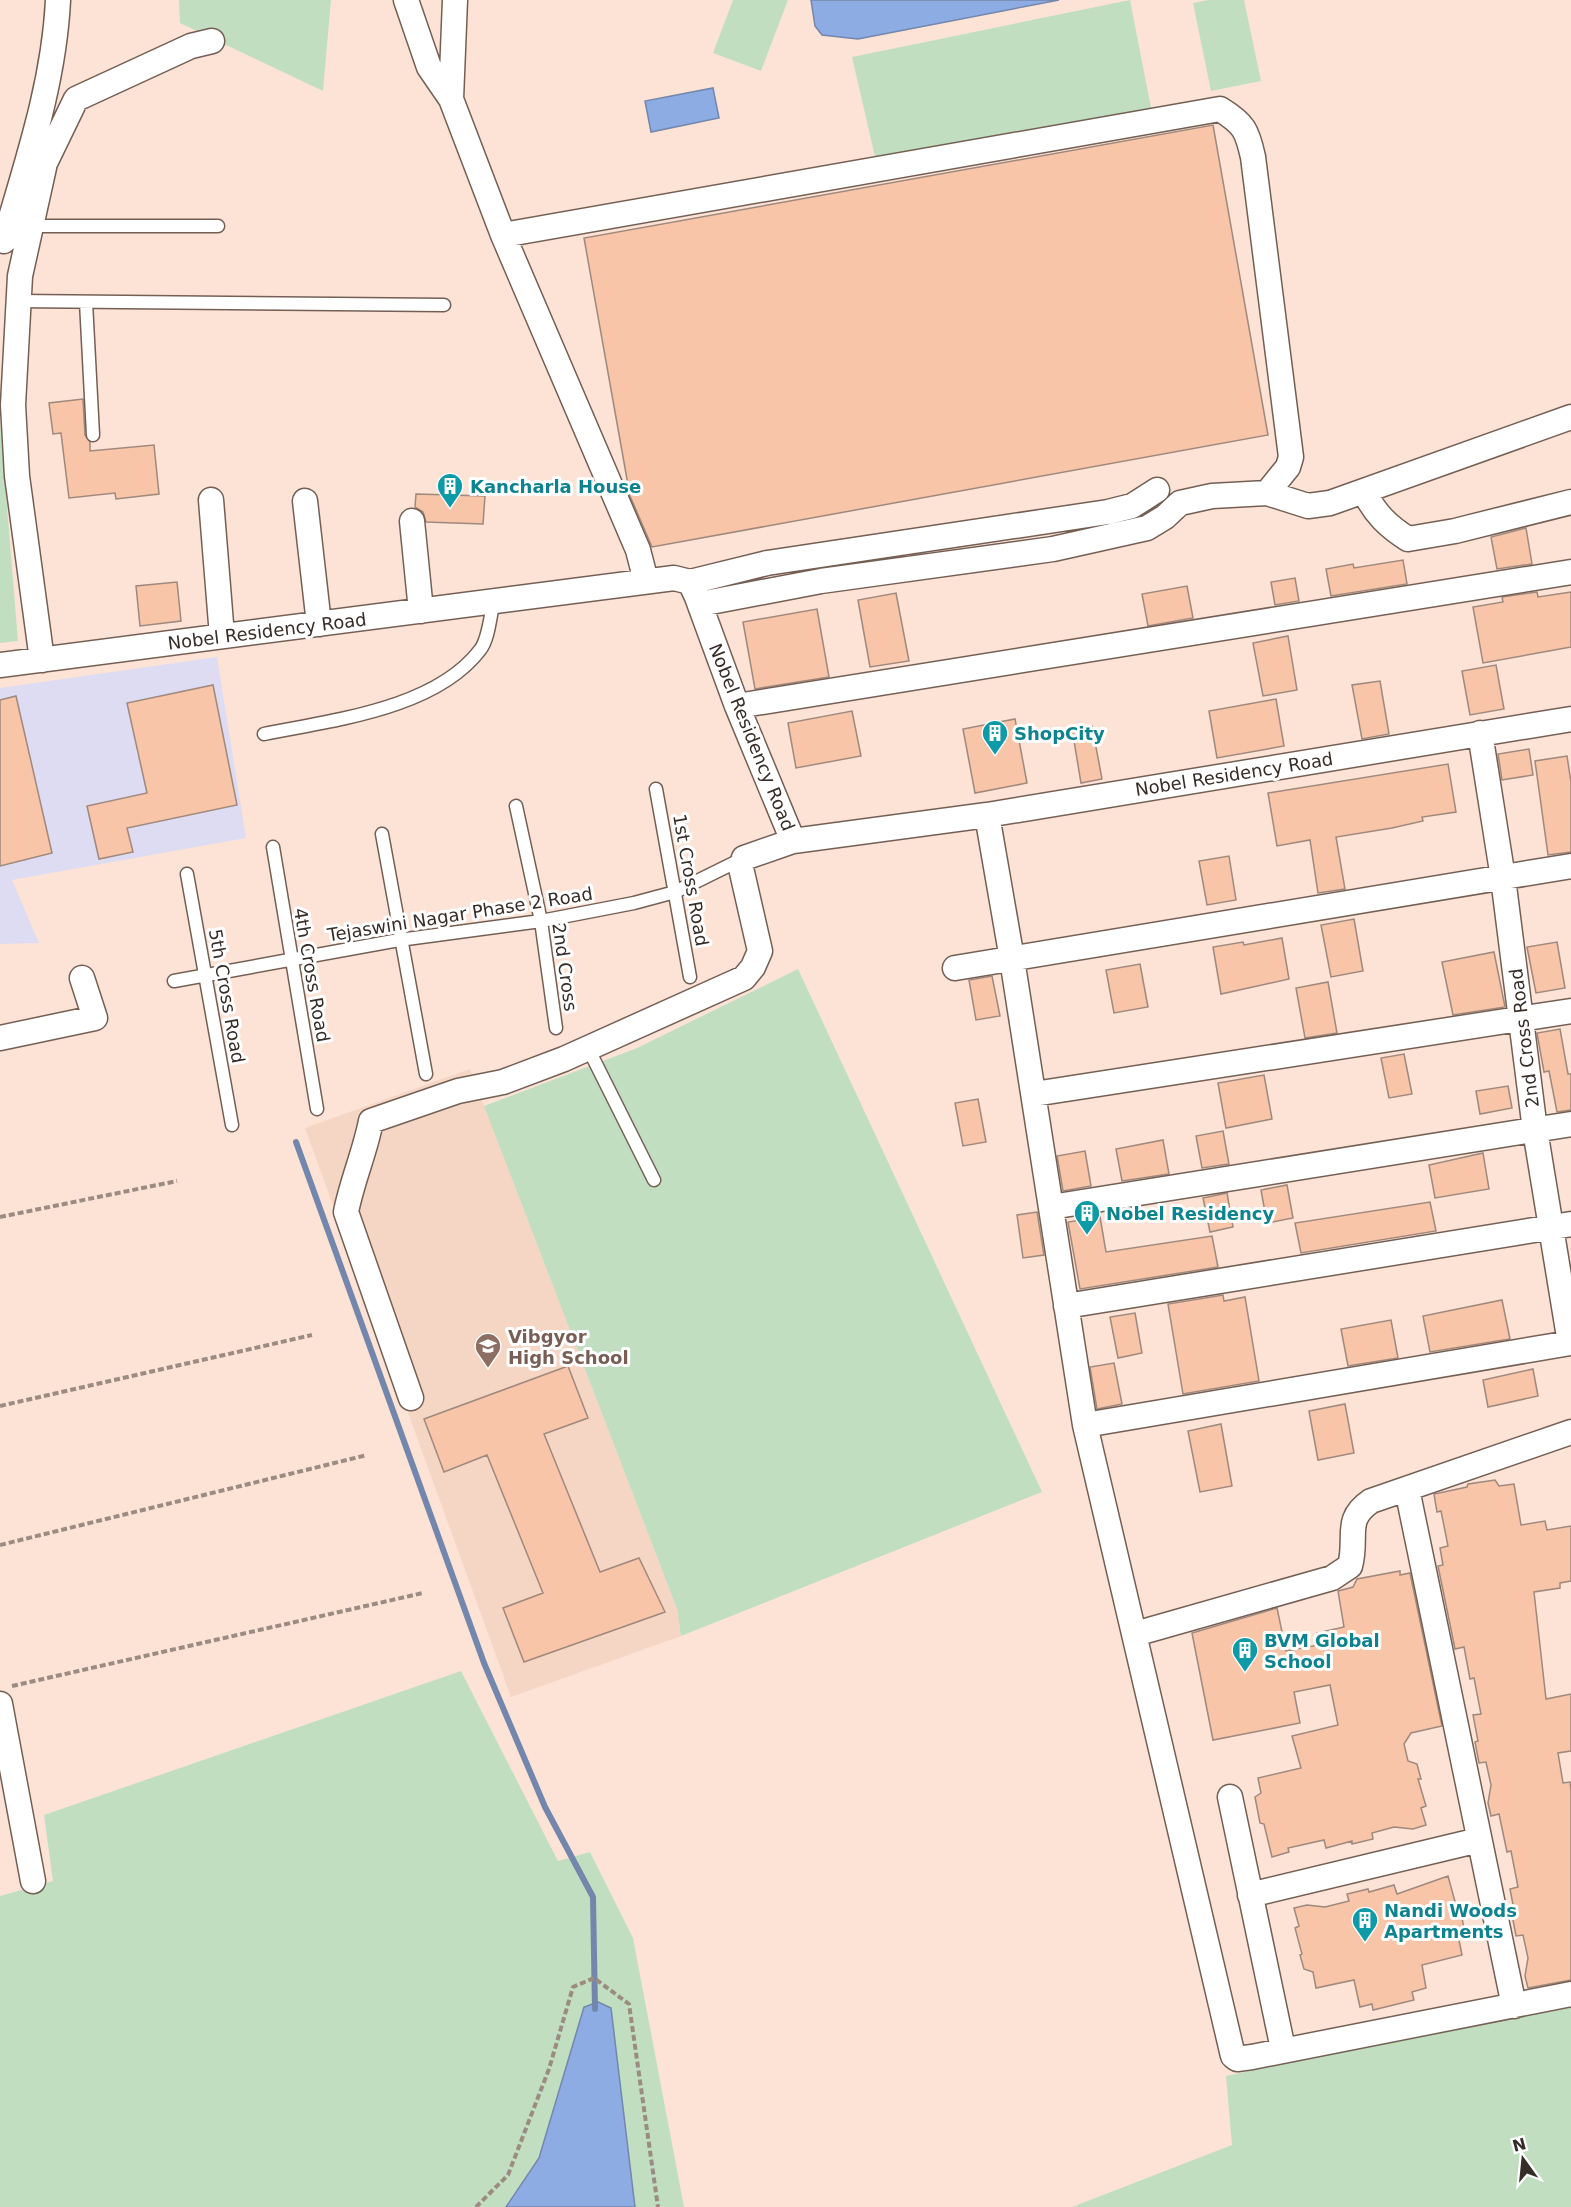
<svg xmlns="http://www.w3.org/2000/svg" width="1571" height="2207" font-family="'DejaVu Sans',sans-serif">
  <style>
    .built { fill: #f5d6c5 }
    .industrial { fill: #dedcf2 }
    .green { fill: #c1dfc0 }
    .water { fill: #8dace3; stroke: #7386ab; stroke-width: 1.5 }
    .lines { fill: none; stroke-linecap: round; stroke-linejoin: round }
    .stream { stroke: #7386ab; stroke-width: 6 }
    .building { fill: #f8c5a9; stroke: #9f887c; stroke-width: 1.5 }
    .lane-casing { stroke: #745f54; stroke-width: 15 }
    .street-casing { stroke: #745f54; stroke-width: 27 }
    .path { stroke: #9c8b82; stroke-width: 4; stroke-dasharray: 6 3; stroke-linecap: butt }
    .lane { stroke: #fff; stroke-width: 12 }
    .street { stroke: #fff; stroke-width: 24 }
    .labels { text-anchor: middle; dominant-baseline: central; stroke-width: 6; stroke-linejoin: round; paint-order: stroke }
    .culture-label { font-size: 18px; font-weight: bold; fill: #0d838f; stroke: #fff; text-anchor: start }
    .street-label { font-size: 18px; fill: #362d28; stroke: #fff }
    .education-label { font-size: 18px; font-weight: bold; fill: #785e54; stroke: #fff; text-anchor: start }
  </style>
  <rect width="100%" height="100%" fill="#fce3d6"/>
  <path class="built" d="M470,1069L677,1609L681,1636L511,1697L305,1128Z"/>
  <path class="industrial" d="M217,657L246,838L12,880L39,943L0,944V688Z"/>
  <path class="green" d="M179,0H331L323,91L180,23Z
    M733,0H788L761,71L713,53Z
    M1130,0L1152,113L876,161L852,57Z
    M1208,0H1244L1261,81L1211,91L1193,3Z
    M0,421L18,641L0,643Z
    M798,969L1042,1492L681,1636L677,1609L484,1106L637,1048Z
    M461,1671L558,1861L590,1852L633,1938L684,2207H635L625,2132L584,2008L539,2158L506,2207H0V1896L53,1881L44,1815Z
    M1571,2001V2207H1072L1232,2145L1226,2076Z"/>
  <path class="water" d="M811,0H1059L858,39L822,35L815,26Z
    M713,88L719,118L651,132L645,101Z
    M598,2002L611,2008L635,2207H506L539,2158L584,2007Z"/>
  <g class="lines">
    <path class="stream" d="M296,1142L484,1663L545,1807L593,1897L595,2009"/>
  </g>
  <path class="building" d="M1213,125L1268,435L652,547L630,496L584,238Z
    M83,399L85,435L90,442V451L154,445L159,494L116,499L115,493L69,498L61,433L53,434L49,403Z
    M416,494L485,496L483,524L426,522L423,512L415,507Z
    M1526,528L1532,564L1497,569L1491,537Z
    M1403,560L1407,584L1331,596L1326,569L1353,564L1354,568Z
    M1295,578L1299,601L1275,605L1271,582Z
    M177,582L181,621L140,626L136,586Z
    M1187,586L1193,618L1148,626L1142,594Z
    M1537,592L1538,597L1571,592V647L1483,663L1473,607L1503,602L1502,597Z
    M896,593L909,661L870,667L858,600Z
    M817,609L829,677L755,689L743,622Z
    M1288,636L1297,690L1263,696L1253,643Z
    M1496,665L1504,709L1470,715L1462,671Z
    M1380,681L1389,734L1362,739L1352,685Z
    M213,685L237,805L127,828L133,852L99,859L87,806L147,793L127,703Z
    M16,696L52,853L0,866V700Z
    M1276,699L1284,746L1217,758L1209,711Z
    M852,711L861,756L796,768L788,723Z
    M1015,719L1027,783L975,793L963,729Z
    M1092,726L1102,779L1081,783L1072,729Z
    M1529,749L1533,775L1502,780L1498,754Z
    M1567,756L1571,782V852L1548,855L1535,761Z
    M1448,764L1456,812L1422,817L1423,821L1392,828L1336,837L1345,889L1318,893L1310,840L1277,846L1268,793Z
    M1229,856L1236,900L1207,905L1199,861Z
    M1354,919L1363,971L1331,977L1321,925Z
    M1282,938L1289,979L1221,994L1213,947L1243,942L1244,945Z
    M1557,942L1565,988L1536,993L1527,947Z
    M1494,952L1505,1007L1453,1015L1442,962Z
    M1140,964L1148,1007L1114,1013L1106,970Z
    M992,976L1000,1016L976,1020L969,980Z
    M1328,982L1337,1033L1305,1038L1296,988Z
    M1560,1029L1568,1074H1571V1110L1557,1112L1549,1071L1544,1072L1537,1033Z
    M1404,1054L1412,1094L1389,1098L1381,1058Z
    M1264,1075L1272,1119L1226,1128L1218,1083Z
    M1508,1086L1512,1108L1480,1114L1476,1091Z
    M978,1099L986,1142L963,1146L955,1103Z
    M1223,1131L1229,1164L1202,1168L1196,1136Z
    M1163,1140L1169,1174L1122,1181L1116,1149Z
    M1085,1151L1091,1186L1063,1191L1057,1156Z
    M1483,1153L1489,1189L1435,1198L1429,1165Z
    M1287,1185L1293,1218L1267,1223L1261,1190Z
    M1227,1193L1233,1227L1210,1232L1203,1198Z
    M1430,1202L1436,1231L1301,1253L1295,1223Z
    M1037,1212L1044,1255L1023,1258L1017,1215Z
    M1100,1217L1106,1252L1212,1236L1218,1267L1080,1289L1068,1222Z
    M1223,1295L1224,1301L1245,1297L1259,1381L1183,1394L1168,1304Z
    M1502,1300L1510,1339L1430,1352L1423,1316Z
    M1135,1313L1142,1353L1118,1358L1110,1317Z
    M1391,1320L1398,1358L1348,1366L1341,1329Z
    M1114,1363L1122,1404L1097,1409L1090,1367Z
    M568,1366L588,1418L544,1434L600,1572L639,1558L665,1612L524,1662L503,1608L543,1593L487,1455L444,1472L424,1419Z
    M1533,1369L1538,1396L1488,1407L1483,1380Z
    M1345,1404L1354,1453L1318,1460L1309,1411Z
    M1221,1424L1232,1486L1200,1492L1188,1431Z
    M1495,1480L1499,1486L1514,1484L1521,1525L1545,1521L1547,1530L1571,1526V1581L1560,1583V1588L1534,1592L1546,1699L1571,1694V1751L1558,1753L1563,1783L1570,1782L1571,1791V1980L1528,1988L1525,1976L1528,1958L1523,1935L1516,1936L1512,1915H1515L1510,1889L1518,1887L1511,1851L1507,1852L1499,1814L1491,1816L1488,1803L1491,1785L1486,1762L1479,1763L1475,1742L1478,1741L1473,1715L1481,1714L1474,1678L1470,1679L1464,1647L1455,1649L1438,1566L1443,1565L1440,1548L1448,1546L1441,1511L1437,1512L1434,1494L1467,1487L1468,1484Z
    M1400,1571V1575L1410,1573L1442,1726L1411,1733L1404,1744L1408,1761L1417,1764L1421,1779H1418L1426,1806L1421,1808L1426,1825L1413,1829L1394,1827L1372,1833L1373,1839L1352,1844V1841L1326,1848L1324,1840L1288,1848L1289,1852L1272,1857L1264,1824L1260,1823L1255,1797L1261,1793L1258,1778L1301,1768L1292,1736L1338,1725L1330,1685L1294,1692L1300,1723L1213,1740L1192,1633L1277,1608L1286,1651L1319,1645L1317,1633L1344,1627L1338,1591L1353,1587L1357,1579Z
    M1448,1876L1457,1909L1461,1911L1465,1936L1459,1940L1462,1955L1422,1965L1426,1988L1412,1992L1414,2000L1373,2010L1372,2004L1360,2007L1354,1980L1316,1988L1313,1972L1304,1969L1300,1955L1302,1954L1295,1928L1299,1926L1294,1908L1307,1905L1325,1907L1349,1901L1347,1894L1368,1889L1369,1892L1394,1885L1397,1894Z"/>
  <g class="lines">
    <g class="lane-casing">
      <path id="lane" d="M31,226H218
        M18,301L444,305
        M86,302L93,435
        M264,734C333,720 435,709 480,650C489,639 490,615 494,601
        M656,789L690,977
        M516,806L541,921L556,1028
        M382,834L426,1074
        M273,847L317,1109
        M187,874L232,1125
        M174,981L399,940L541,921L634,903L675,892L744,858
        M588,1048L654,1180"/>
    </g>
    <g class="street-casing">
      <path id="street" d="M406,0L429,67L451,99L503,235L638,550L646,581
        M451,99L455,0
        M503,235L1220,109C1244,124 1247,130 1253,157L1291,457L1288,467L1267,493
        M4,241C27,162 54,83 58,0
        M1365,493C1375,514 1389,527 1408,539L1455,531L1571,502
        M211,500L222,636
        M305,501L319,624
        M412,521L421,611
        M690,582L767,563L1108,512L1132,506L1157,490
        M700,604L821,581L1053,549L1147,528L1165,517L1180,503L1212,496L1267,493L1308,506L1330,503L1571,417
        M42,660L17,476L13,405L20,276L45,163L76,99L191,46L212,41
        M0,665L674,578L690,582L697,597L737,706L793,841L987,815L1571,719
        M737,706L1571,572
        M987,815L1012,959L1085,1425L1233,2056L1237,2059L1252,2057L1571,1994
        M955,968L1571,866
        M0,1038L95,1018L82,978
        M1034,1094L1571,1011
        M1051,1207L1571,1124
        M1066,1306L1571,1224
        M411,1398L346,1212C352,1181 365,1152 371,1121L458,1091L503,1082L564,1059L744,978L753,967L760,951L741,868L744,858L793,841
        M1085,1425L1570,1343L1535,1130L1503,878L1480,733
        M1407,1489L1514,2006
        M1135,1634L1332,1578L1350,1566C1358,1536 1343,1520 1371,1501L1571,1432
        M0,1704L33,1881
        M1230,1797L1283,2049
        M1250,1895L1479,1840"/>
    </g>
    <path class="path" d="M0,1217L177,1181
      M0,1406L312,1335
      M0,1545L367,1455
      M12,1686L423,1593
      M476,2207L508,2175L549,2069L573,1987L594,1978L629,2004L658,2207"/>
    <use href="#lane" class="lane"/>
    <use href="#street" class="street"/>
  </g>
  <defs>
    <g id="building-pin" transform="scale(1.35)"><path d="M0 17L-7.5 6A9.5 9.5 0 1 1 7.5 6Z" fill="#0f9aa8" stroke="#fff"/><path d="M-4-6H4V6H1V3H-1V6H-4ZM-2.5-4.3h1.7v1.8h-1.7ZM.8-4.3h1.7v1.8H.8ZM-2.5-1h1.7V.8h-1.7ZM.8-1h1.7V.8H.8Z" fill="#fff"/></g>
    <g id="school-pin" transform="scale(1.35)"><path d="M0 17L-7.5 6A9.5 9.5 0 1 1 7.5 6Z" fill="#8d6e63" stroke="#fff"/><path d="M0-5L7-2L0 1L-7-2ZM-4 1L0 2.5L4 1V4Q0 6-4 4Z" fill="#fff"/></g>
  </defs>
  <g fill-rule="evenodd">
    <use href="#building-pin" x="450" y="486"/>
    <use href="#building-pin" x="995" y="733"/>
    <use href="#building-pin" x="1087" y="1213"/>
    <use href="#school-pin" x="488" y="1346"/>
    <use href="#building-pin" x="1245" y="1650"/>
    <use href="#building-pin" x="1365" y="1920"/>
  </g>
  <g class="labels">
    <g class="culture-label">
      <text x="470" y="486">Kancharla House</text>
      <text x="1014" y="733">ShopCity</text>
      <text x="1106" y="1213">Nobel Residency</text>
      <text x="1264" y="1640">BVM Global<tspan x="1264" dy="21">School</tspan></text>
      <text x="1384" y="1910">Nandi Woods<tspan x="1384" dy="21">Apartments</tspan></text>
    </g>
    <g class="street-label">
      <text transform="translate(267 631) rotate(-7)">Nobel Residency Road</text>
      <text transform="translate(752 737) rotate(68)">Nobel Residency Road</text>
      <text transform="translate(1234 774) rotate(-9)">Nobel Residency Road</text>
      <text transform="translate(691 880) rotate(80)">1st Cross Road</text>
      <text transform="translate(460 914) rotate(-9)">Tejaswini Nagar Phase 2 Road</text>
      <text transform="translate(565 967) rotate(82)">2nd Cross</text>
      <text transform="translate(312 975) rotate(80)">4th Cross Road</text>
      <text transform="translate(227 996) rotate(80)">5th Cross Road</text>
      <text transform="translate(1524 1038) rotate(-97)">2nd Cross Road</text>
    </g>
    <g class="education-label">
      <text x="508" y="1336">Vibgyor<tspan x="508" dy="21">High School</tspan></text>
    </g>
  </g>
  <g transform="translate(1523 2159) rotate(345)" stroke="#ffffff" stroke-width="4.5" paint-order="stroke">
  <path d="M0-4.5L10 22L0 15L-10 22Z" fill="#362d28"/>
  <text y="-9" font-size="16" font-weight="bold" text-anchor="middle" fill="#362d28">N</text>
  </g>
</svg>
